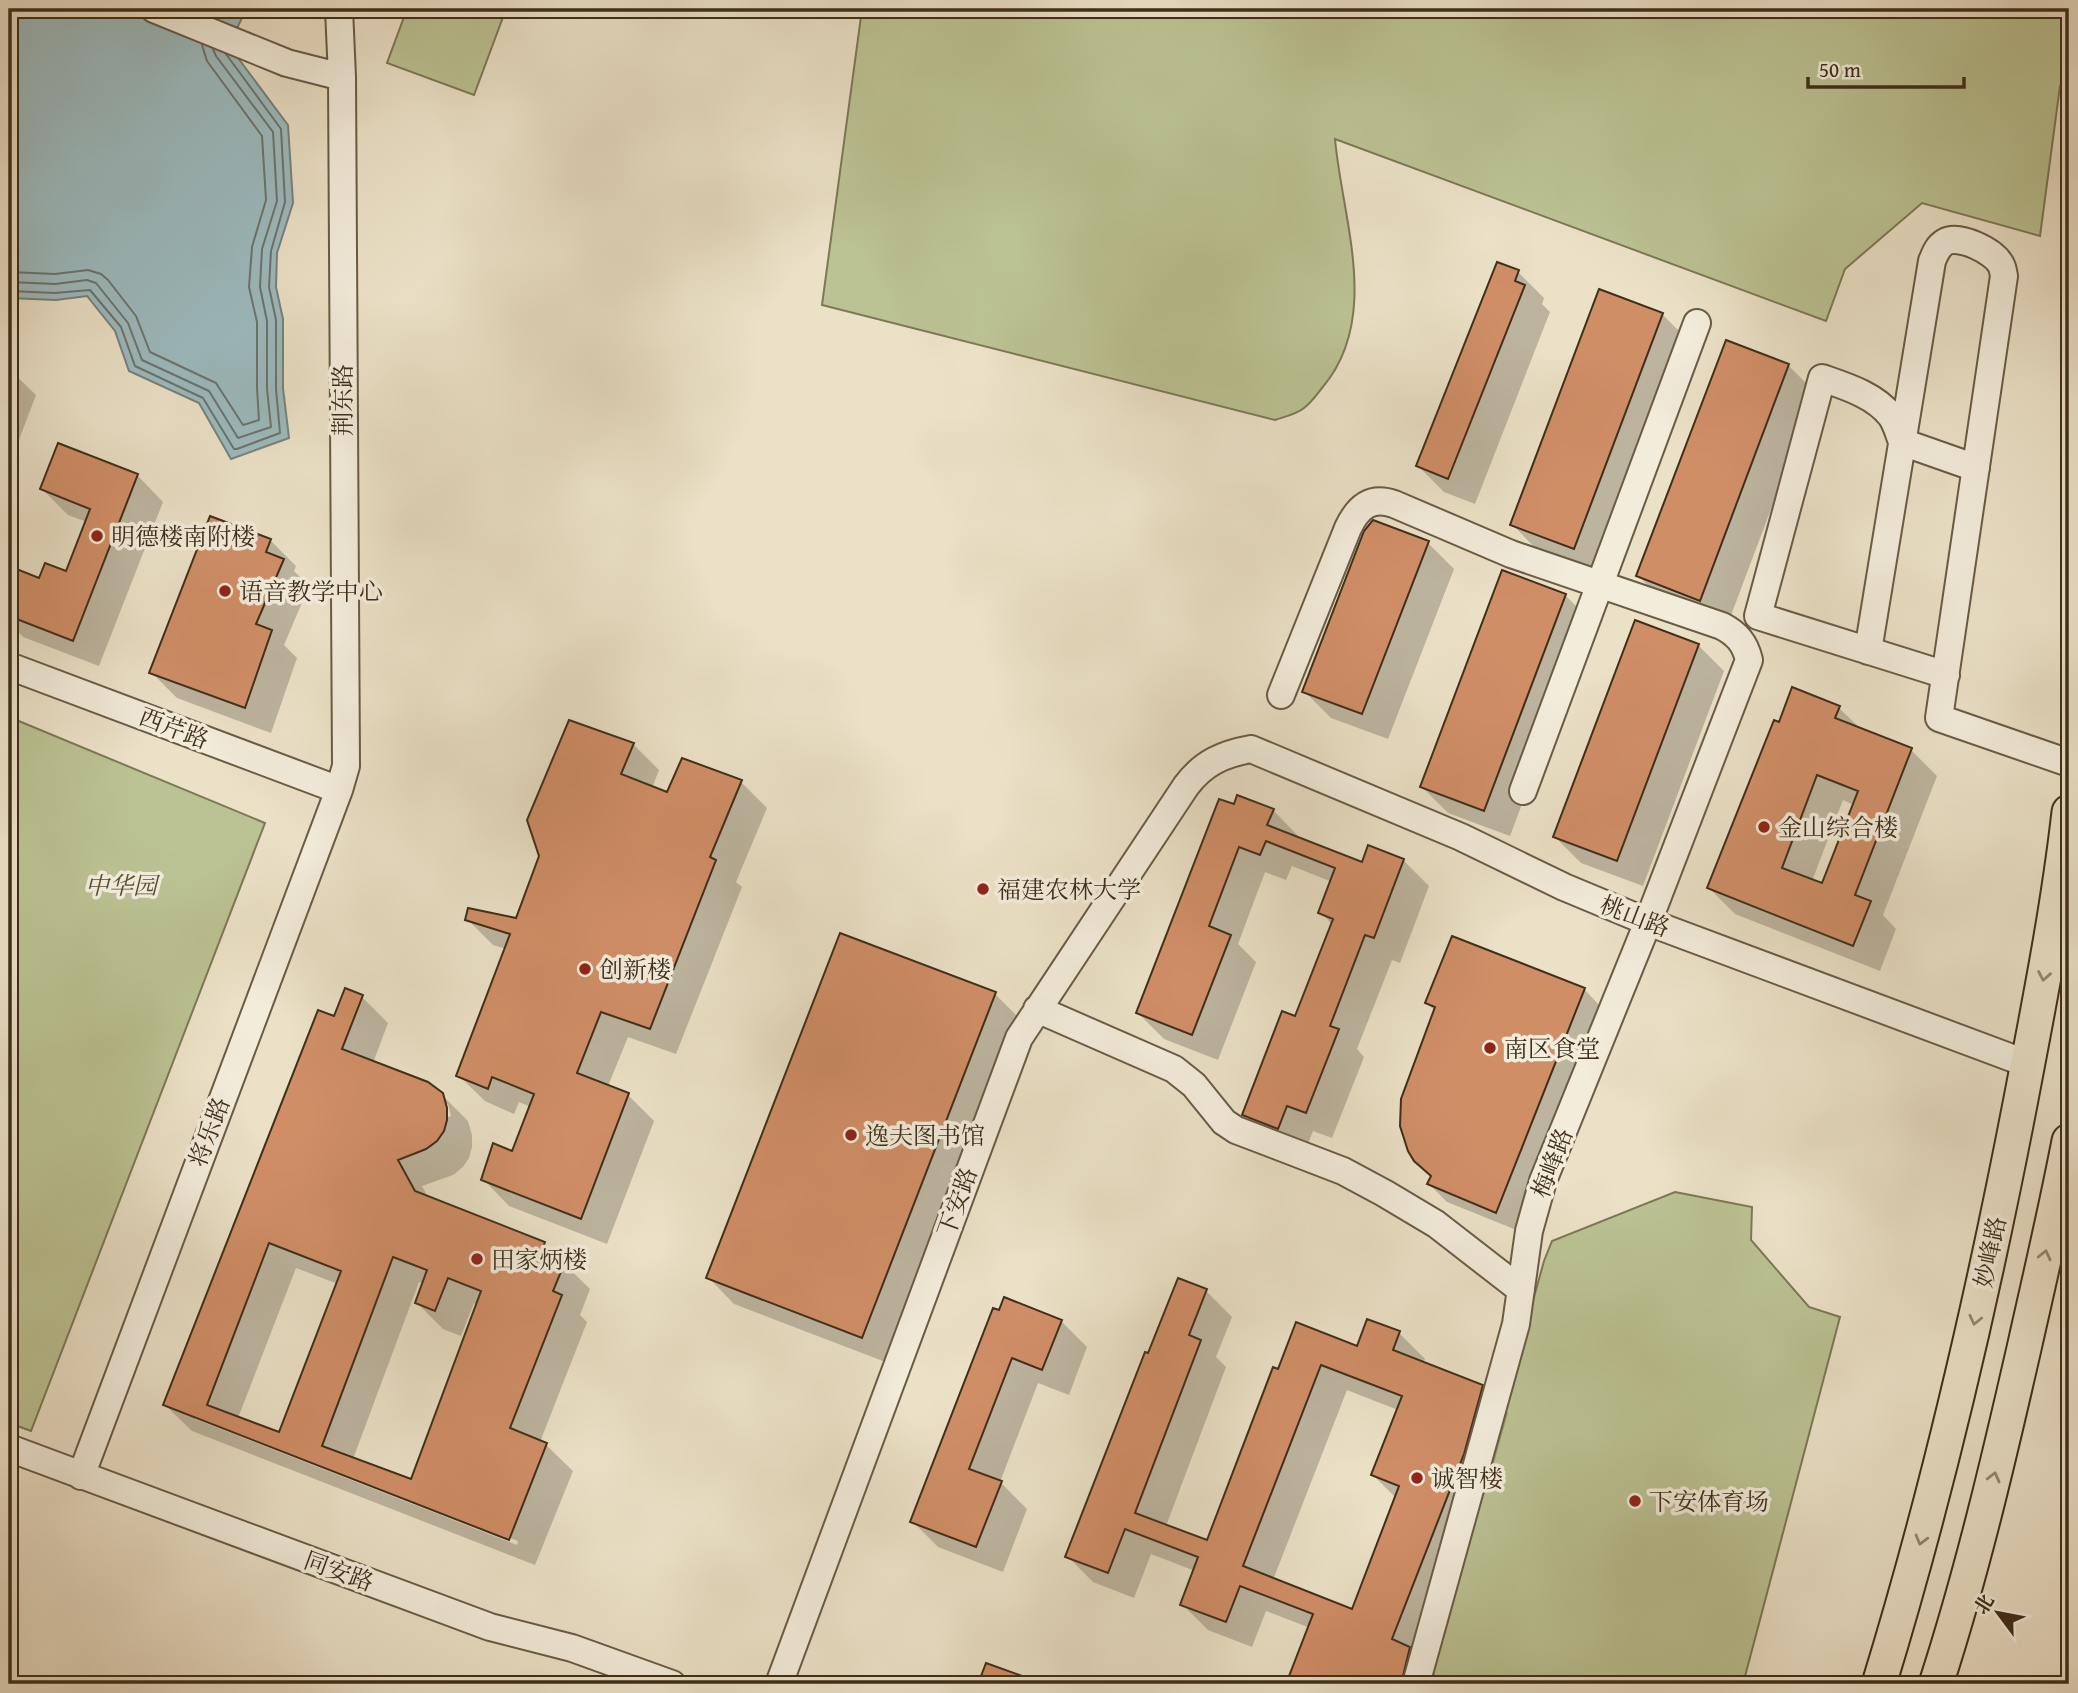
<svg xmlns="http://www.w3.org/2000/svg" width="2078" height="1693" font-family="'Gentium Book Plus','Noto Serif SC',serif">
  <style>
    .green { fill: #bbc293; stroke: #7d7856; stroke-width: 2 }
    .water { fill: #9cbbbf; stroke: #77837d; stroke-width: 2 }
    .shadow { fill: #0003; fill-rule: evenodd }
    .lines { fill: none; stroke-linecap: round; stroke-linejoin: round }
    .shore { stroke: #6e746c; stroke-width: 2 }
    .building { fill: #d08e67; stroke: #3f2e1a; stroke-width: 2; fill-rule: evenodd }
    .minor-casing { stroke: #6a5b45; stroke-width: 30 }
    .major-casing { stroke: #3f2e1a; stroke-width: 37 }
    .minor { stroke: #f2ecdb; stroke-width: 26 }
    .major { stroke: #ebe1c7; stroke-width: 33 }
    .oneway { stroke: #958870 }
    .poi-dot { fill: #8f2418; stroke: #f2ecdb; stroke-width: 2.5 }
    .labels { text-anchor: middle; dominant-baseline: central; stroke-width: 7; stroke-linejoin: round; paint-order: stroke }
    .street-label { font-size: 24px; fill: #3f2e1a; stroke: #f2ecdb }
    .poi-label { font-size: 24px; fill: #3f2e1a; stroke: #f2ecdb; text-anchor: start }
    .park-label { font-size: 24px; font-style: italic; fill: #584c32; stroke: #f2ecdb }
  </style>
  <rect width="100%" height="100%" fill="#ebe1c7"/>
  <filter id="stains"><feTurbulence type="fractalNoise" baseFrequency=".00286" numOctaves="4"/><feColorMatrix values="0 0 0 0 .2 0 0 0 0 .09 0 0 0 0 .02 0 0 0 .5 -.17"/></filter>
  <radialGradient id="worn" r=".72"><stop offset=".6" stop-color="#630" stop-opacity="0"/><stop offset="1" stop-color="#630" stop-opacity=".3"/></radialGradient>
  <path class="green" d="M407,9H506L474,95L387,63Z
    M862,9H2069V86H2060L2040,236L1922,203L1845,269L1826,321L1335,139C1342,219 1382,318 1322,388C1317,394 1311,403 1304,408C1297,414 1284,417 1275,420L822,305Z
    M9,717L265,823L31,1431L9,1423Z
    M1675,1192L1752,1207L1751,1240L1809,1307L1840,1317L1743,1684H1427L1544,1261L1552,1241Z"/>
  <path class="water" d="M9,9H246L229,46L288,125L293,203L277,253L276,287L283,319V388L289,438L231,459L199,403L129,371L115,331L87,296L56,300L9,298Z"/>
  <path class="shadow" d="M1518,272L1544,298L1542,304L1550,312L1475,504L1444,492L1418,466Z
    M1662,314L1688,340L1600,574L1538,551L1512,524Z
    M1727,342L1789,366L1815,392L1727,626L1665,602L1638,576Z
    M9,369L36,395L9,466Z
    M137,475L163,502L99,666L23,637L9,622V580L13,569L40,580L67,573L87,522L68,515L42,489Z
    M270,540L296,566L294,571L309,586L284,645L297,658L271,733L177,698L151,672Z
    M1428,543L1454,569L1388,739L1331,718L1304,691Z
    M1565,595L1591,621L1510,836L1448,813L1422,787Z
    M1698,645L1724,671L1643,886L1581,863L1555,837Z
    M1839,708L1863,731L1911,750L1937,776L1883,915L1896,929L1880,971L1735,914L1709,888L1780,724ZM1843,800L1854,805L1823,886L1812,881Z
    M633,744L659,770L652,788L668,794L741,782L767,808L736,882L742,887L676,1054L628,1037L608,1086L628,1095L654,1121L607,1244L509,1206L483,1179L513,1153L531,1107L519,1102L514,1114L485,1101L458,1075L506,949L493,945L467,919L517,920Z
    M1235,807L1273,810L1299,837L1298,839L1363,864L1403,860L1429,886L1400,963L1392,960L1357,1049L1364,1057L1332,1138L1313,1131L1304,1154L1270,1141L1244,1114L1296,1018L1332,924L1320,912L1332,882L1292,866L1286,880L1265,872L1238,944L1256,962L1218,1060L1164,1039L1138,1013Z
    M841,935L995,994L1021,1020L888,1363L734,1304L708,1277Z
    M1584,989L1601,1007L1514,1229L1447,1202L1429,1184L1432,1177L1435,1011L1427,1003Z
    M362,997L388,1023L373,1063L442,1095L468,1121L472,1135V1147L469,1158L463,1167L453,1175L422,1186L429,1199L544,1244L590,1289L580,1315L587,1322L540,1442L546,1445L573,1471L535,1565L192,1431L165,1405L335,1018ZM444,1104H448L451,1116L448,1117ZM296,1268L338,1284L280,1435L238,1418ZM419,1282L424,1284L417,1303L443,1329L461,1336L474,1303L478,1305L412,1481L353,1459ZM195,1416L518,1541L517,1545L195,1419Z
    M1206,1291L1232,1317L1216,1357L1226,1367L1166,1526L1208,1542L1279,1372L1358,1348L1399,1333L1425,1359L1423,1364L1482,1386L1508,1413L1489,1481L1420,1659L1435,1674L1433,1684H1288L1310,1628L1266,1611L1252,1647L1208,1630L1182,1604L1195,1571L1151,1554L1134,1598L1093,1582L1067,1556L1149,1355ZM1347,1390L1398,1410L1373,1475L1396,1498L1353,1611L1273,1580Z
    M994,1310L1061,1321L1087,1347L1069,1395L1038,1383L1000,1482L1027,1509L1003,1572L938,1547L912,1521Z
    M552,1677L570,1684H549Z"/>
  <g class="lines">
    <path class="shore" d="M9,272L55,274L88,270L101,274L108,280L136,316L150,352L216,383L243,425L259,420L257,388V322L249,287L252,247L266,200L262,136L207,61L202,45
      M9,282L55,284L87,280L96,283L128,323L142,360L209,391L238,438L271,427L267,389V321L260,287L262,249L277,201L273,132L216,56L213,49
      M9,291L55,293L90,290L121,327L135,366L203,398L234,449H237L280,433L276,389V320L269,287L271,251L285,202L281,129L226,54"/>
  </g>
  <path class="building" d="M1497,262L1519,270L1515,281L1525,285L1448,479L1416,466Z
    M1599,289L1663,313L1574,549L1510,525Z
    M1726,340L1789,364L1700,601L1636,576Z
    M58,443L138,474L73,641L9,616V566L39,578L45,563L66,571L90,509L40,489Z
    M210,516L271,539L266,552L284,559L256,624L272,630L245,708L149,673Z
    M1373,520L1429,541L1362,714L1302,692L1364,531Z
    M1502,570L1566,594L1484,811L1420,787Z
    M1635,620L1699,644L1617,861L1553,837Z
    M1792,687L1840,706L1835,718L1912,748L1855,895L1871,901L1853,946L1707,888L1774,720L1779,722ZM1817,775L1858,791L1822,883L1782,868Z
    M569,720L634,743L621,774L667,792L682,758L742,780L710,857L716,860L650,1029L601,1012L577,1073L629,1093L581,1219L481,1180L493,1143L512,1151L534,1094L492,1077L488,1089L456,1076L510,934L465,920L468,908L516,918L539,856L527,820Z
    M1237,795L1274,809L1267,825L1362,862L1368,845L1404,859L1374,938L1365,935L1330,1026L1339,1029L1306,1113L1287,1106L1278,1129L1242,1115L1282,1011L1295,1016L1333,919L1318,913L1335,868L1266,841L1260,855L1239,847L1209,926L1231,935L1192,1035L1136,1013L1219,799L1234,804Z
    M840,933L996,992L862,1338L706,1278Z
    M1452,936L1585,988L1496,1213L1427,1184L1431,1176L1414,1161L1408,1151L1400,1126L1401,1099L1435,1007L1425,1003Z
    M345,988L363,995L342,1049L428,1082L443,1093L447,1108V1120L444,1131L437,1141L426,1149L398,1160L415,1191L545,1242L541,1253L565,1262L553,1291L562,1295L510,1428L547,1443L509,1540L163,1405L318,1010L334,1016ZM269,1243L341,1271L279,1432L207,1405ZM393,1257L427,1270L415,1303L435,1311L448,1278L481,1291L411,1479L322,1446Z
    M1178,1278L1207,1289L1189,1335L1201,1340L1135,1513L1207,1540L1273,1367L1278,1369L1296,1322L1357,1346L1367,1319L1400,1331L1393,1350L1483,1385L1464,1454L1392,1639L1410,1647L1401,1684H1286L1313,1614L1240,1586L1226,1622L1180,1605L1198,1557L1125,1529L1108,1573L1065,1557L1145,1352L1148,1353ZM1321,1365L1402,1396L1371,1475L1399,1486L1352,1609L1243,1566Z
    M1004,1297L1062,1320L1042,1370L1012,1358L969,1469L1002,1481L976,1547L910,1522L993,1308L999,1310Z
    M986,1663L1039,1682V1684H978Z"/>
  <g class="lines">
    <g class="minor-casing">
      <path id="minor" d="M154,9L287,63L342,77
        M1868,651L1932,261C1935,254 1937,247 1945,242C1959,234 1994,251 2001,265C2003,268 2003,272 2004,276L1939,718L2069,763
        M9,666L339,790
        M1946,675L1758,616L1822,378C1845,386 1875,395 1891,416C1896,423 1899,434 1902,442L1976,468
        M1281,695L1348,528C1358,507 1371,496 1394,504L1511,554L1722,626C1737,634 1745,643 1749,660L1648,922L1543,1181L1529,1231L1516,1324L1416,1684
        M1523,791L1697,323
        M1037,1009L1174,1069L1194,1085L1224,1122L1236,1130L1343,1171L1384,1193L1436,1224L1521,1290
        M9,1448L490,1627L572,1648L672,1684
        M81,1476L339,790L346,766L342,77L339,9
        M779,1684L1019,1038L1186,786C1203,763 1223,754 1251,749L1461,837L1564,887L1648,922L2028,1064"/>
    </g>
    <g class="major-casing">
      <path id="major" d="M1879,1684C1938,1492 1983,1296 2021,1099C2039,1004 2058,909 2069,812
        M1936,1684C1972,1573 1999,1458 2025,1344C2040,1277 2056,1209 2069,1141"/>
    </g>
    <use href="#minor" class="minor"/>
    <use href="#major" class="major"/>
  </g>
  <defs><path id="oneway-chevron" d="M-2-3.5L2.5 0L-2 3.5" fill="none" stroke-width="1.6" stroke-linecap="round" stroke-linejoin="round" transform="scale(1.75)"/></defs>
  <g class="oneway">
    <use href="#oneway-chevron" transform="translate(2044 976) rotate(100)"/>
    <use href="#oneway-chevron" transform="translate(2045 1255) rotate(-77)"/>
    <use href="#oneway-chevron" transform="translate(1975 1320) rotate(103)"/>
    <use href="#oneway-chevron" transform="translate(1994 1477) rotate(-76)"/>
    <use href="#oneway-chevron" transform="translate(1921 1540) rotate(105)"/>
  </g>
  <g class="poi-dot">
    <circle cx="97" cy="536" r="7"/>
    <circle cx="225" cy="591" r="7"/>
    <circle cx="1764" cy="827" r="7"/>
    <circle cx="983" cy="889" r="7"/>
    <circle cx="585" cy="969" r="7"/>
    <circle cx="1490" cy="1048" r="7"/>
    <circle cx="851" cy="1135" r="7"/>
    <circle cx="477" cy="1259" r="7"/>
    <circle cx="1417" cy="1478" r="7"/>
    <circle cx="1635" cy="1501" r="7"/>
  </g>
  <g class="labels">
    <g class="street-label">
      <text transform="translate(342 400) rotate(-90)">荆东路</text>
      <text transform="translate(174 728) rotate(21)">西芹路</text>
      <text transform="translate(1635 916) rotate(21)">桃山路</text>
      <text transform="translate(209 1132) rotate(-69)">将乐路</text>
      <text transform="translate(1552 1163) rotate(-69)">梅峰路</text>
      <text transform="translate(957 1202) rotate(-70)">下安路</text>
      <text transform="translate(1990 1252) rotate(-78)">妙峰路</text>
      <text transform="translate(339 1571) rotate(20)">同安路</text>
    </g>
    <g class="poi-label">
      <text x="111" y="536">明德楼南附楼</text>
      <text x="239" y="591">语音教学中心</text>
      <text x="1778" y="827">金山综合楼</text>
      <text x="997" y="889">福建农林大学</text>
      <text x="599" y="969">创新楼</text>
      <text x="1504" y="1048">南区食堂</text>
      <text x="865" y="1135">逸夫图书馆</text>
      <text x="491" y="1259">田家炳楼</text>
      <text x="1431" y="1478">诚智楼</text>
      <text x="1649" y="1501">下安体育场</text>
    </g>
    <g class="park-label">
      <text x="121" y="885">中华园</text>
    </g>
  </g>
  <rect width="2078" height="1693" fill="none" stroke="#ebe1c7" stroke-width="35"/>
  <rect x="10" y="10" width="2057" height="1672" fill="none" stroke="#3f2e1a" stroke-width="3.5"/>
  <rect x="18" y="18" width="2043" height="1658" fill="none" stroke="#3f2e1a" stroke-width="2"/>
  <g transform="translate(1998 1613) rotate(302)" stroke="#f2ecdb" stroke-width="5" paint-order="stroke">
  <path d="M0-5L12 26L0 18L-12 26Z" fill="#3f2e1a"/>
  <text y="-10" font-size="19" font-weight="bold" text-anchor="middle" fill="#3f2e1a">北</text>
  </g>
  <path d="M1808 77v10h156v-10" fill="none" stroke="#3f2e1a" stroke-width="3.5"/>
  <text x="1819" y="77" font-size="21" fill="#3f2e1a" stroke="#f2ecdb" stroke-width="5" paint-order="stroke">50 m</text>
  <rect width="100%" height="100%" filter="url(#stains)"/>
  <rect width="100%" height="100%" fill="url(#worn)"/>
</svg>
